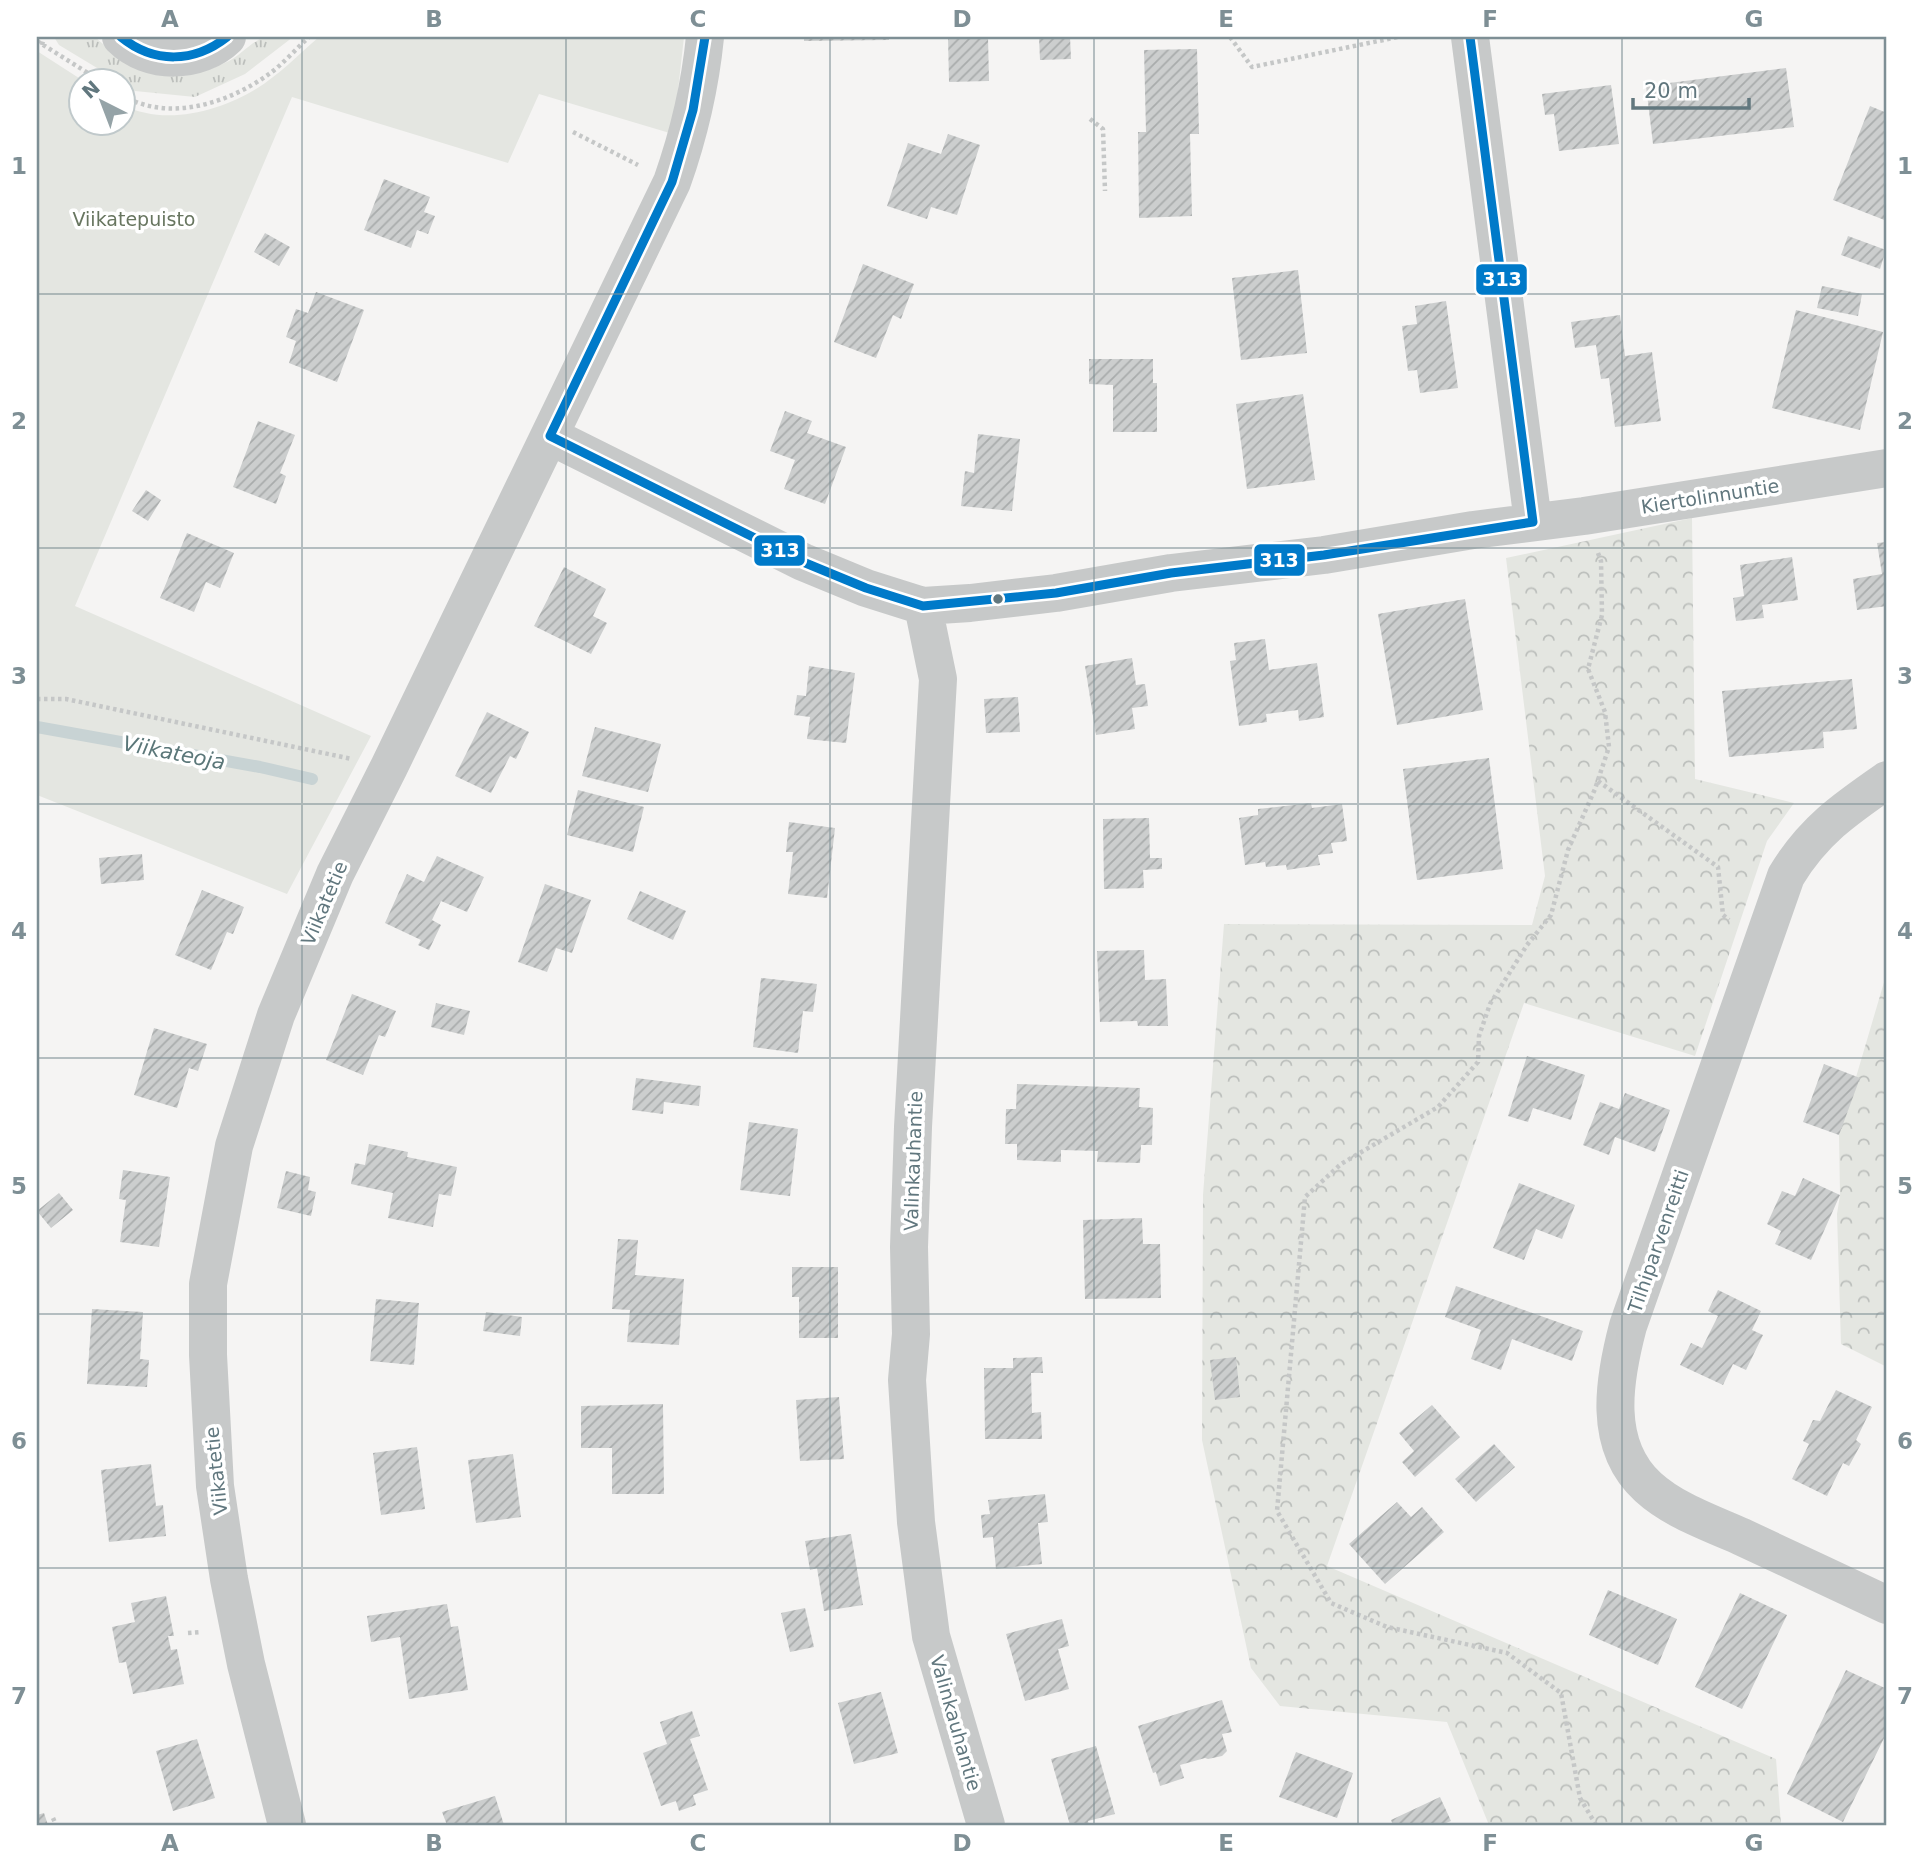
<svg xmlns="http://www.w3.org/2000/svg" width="1924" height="1862" font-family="'DejaVu Sans',sans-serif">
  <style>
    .grass { fill: url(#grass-tufts) }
    .forest { fill: url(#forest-crowns) }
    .park { fill: #e4e6e1 }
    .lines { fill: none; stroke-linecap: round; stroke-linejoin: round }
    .stream { stroke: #c8d3d4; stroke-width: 12 }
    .building { fill: url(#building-hatch) }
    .path { stroke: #c5c7c7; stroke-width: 4.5; stroke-dasharray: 3.5 3.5; stroke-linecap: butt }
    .minor { stroke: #c7c9c9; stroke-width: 38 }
    .bus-1-casing { stroke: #fff; stroke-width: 14 }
    .bus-1 { stroke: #007ac9; stroke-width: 9 }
    .grid { fill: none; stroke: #7e8f95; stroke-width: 2; stroke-opacity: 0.55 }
    .bus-dot { fill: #61777e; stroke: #fff; stroke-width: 2.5 }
    .labels { text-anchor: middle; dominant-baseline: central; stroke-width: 7; stroke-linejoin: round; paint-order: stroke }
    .park-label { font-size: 19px; fill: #687660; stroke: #fff }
    .street-label { font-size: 19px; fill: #61777e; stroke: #fff }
    .water-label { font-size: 21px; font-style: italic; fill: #5b7779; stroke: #fff }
    .line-badge { stroke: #fff; stroke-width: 2.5 }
    .badge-label { font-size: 19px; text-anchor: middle; font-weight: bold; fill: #fff }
    .neatline { fill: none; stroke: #7e8f95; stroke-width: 2.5 }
    .grid-label { font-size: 23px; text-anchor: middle; font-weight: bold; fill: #7e8f95 }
  </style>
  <defs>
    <pattern id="grass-tufts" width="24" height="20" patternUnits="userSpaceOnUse" patternTransform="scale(1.75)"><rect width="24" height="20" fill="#e4e6e1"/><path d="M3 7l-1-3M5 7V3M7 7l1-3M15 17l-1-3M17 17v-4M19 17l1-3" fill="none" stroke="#bcbfbc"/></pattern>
    <pattern id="forest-crowns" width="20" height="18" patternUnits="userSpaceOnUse" patternTransform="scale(1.75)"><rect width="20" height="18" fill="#e4e6e1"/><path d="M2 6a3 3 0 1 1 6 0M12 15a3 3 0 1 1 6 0" fill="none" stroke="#bcbfbc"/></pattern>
    <pattern id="building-hatch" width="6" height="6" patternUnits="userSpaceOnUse" patternTransform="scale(1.75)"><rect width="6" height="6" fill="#cccece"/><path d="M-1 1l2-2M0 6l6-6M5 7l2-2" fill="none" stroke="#a9acac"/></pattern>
  </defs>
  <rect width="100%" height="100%" fill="#f5f4f3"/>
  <path class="grass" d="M54,37H95C141,78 172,88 229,61C241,55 252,41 265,37C273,35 285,37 293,37L245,74L195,97L135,91L123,84L122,80H117L59,45Z"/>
  <path class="forest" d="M1692,518L1695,779L1794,803L1767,841L1695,1056L1524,1003L1327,1566L1776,1759L1781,1825H1489L1447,1722L1280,1706L1251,1668L1202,1440L1203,1195L1224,924L1532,925L1545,876L1506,558Z
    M1887,972V1367L1841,1344L1837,1214L1840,1195L1839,1135Z"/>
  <path class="park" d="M319,37H684L673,134L539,94L508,163L292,97L75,606L371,736L287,894L37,795V51L82,80L80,122H122L123,105C164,126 218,112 256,89C279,75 299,54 319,37Z"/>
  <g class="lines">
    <path class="stream" d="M37,727L260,767L312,779"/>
  </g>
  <path class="building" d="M804,37H889V40L804,41Z
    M948,37H988L989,81L949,82Z
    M1039,37H1070L1071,59L1040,60Z
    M1197,49L1199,134H1190L1192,216L1139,218L1138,132H1146L1144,50Z
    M1786,68L1794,127L1653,144L1646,86Z
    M1611,85L1619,144L1559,151L1554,114L1545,115L1542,94Z
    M1870,106L1887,113V221L1833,200Z
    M948,134L980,145L957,215L931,207L927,219L887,206L908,143L941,154Z
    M384,179L430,197L424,212L435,216L428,234L417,230L411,248L364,230Z
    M265,233L290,247L279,266L254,252Z
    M1848,236L1886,250L1880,269L1841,255Z
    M863,264L914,284L901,319L893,315L876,358L834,342Z
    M1298,270L1307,353L1241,360L1232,278Z
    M1822,286L1862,294L1858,316L1817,308Z
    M316,292L364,310L337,382L289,363L296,341L286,337L296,309L308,313Z
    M1446,301L1458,388L1420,393L1417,370L1408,371L1402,326L1417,324L1415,306Z
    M1796,310L1883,332L1860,430L1772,408Z
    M1620,315L1625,356L1652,352L1661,421L1615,427L1609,378L1601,379L1596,345L1575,348L1571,322Z
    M1089,359H1153V383H1157V432H1113V385L1089,384Z
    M1303,394L1315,480L1247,489L1236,404Z
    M785,411L812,421L807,433L846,447L825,504L784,489L795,460L770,451Z
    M258,421L295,435L280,473L286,476L276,504L233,487Z
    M978,434L1020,439L1012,511L961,506L965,471L974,473Z
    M146,490L161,500L148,521L132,511Z
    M187,533L234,553L220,588L206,582L194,612L160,598Z
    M1887,542V606L1857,610L1853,579L1882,574L1877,543Z
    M1792,557L1798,600L1762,605L1764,618L1736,621L1733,598L1744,596L1740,565Z
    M564,567L606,589L593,616L607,623L591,654L534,626Z
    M1465,599L1483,710L1397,725L1378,614Z
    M1265,639L1269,670L1317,663L1324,717L1299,721L1298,710L1266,714L1267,722L1239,726L1230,661L1236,660L1234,643Z
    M1132,658L1136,685L1145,684L1148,706L1132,708L1135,729L1096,735L1085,666Z
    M809,666L855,673L846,743L807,739L810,717L794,715L797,695L806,696Z
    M1852,679L1857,729L1823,732L1824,748L1729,757L1722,691Z
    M1018,697L1020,732L986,733L984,699Z
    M487,712L529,732L516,759L510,756L491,793L455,776Z
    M595,727L661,744L648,792L582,776Z
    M1489,758L1503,869L1417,880L1403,769Z
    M578,790L644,807L633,852L567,835Z
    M1311,803L1312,808L1342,804L1347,841L1331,843L1333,853L1318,855L1320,865L1287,870L1286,865L1266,867L1265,862L1245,865L1239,818L1258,815V809Z
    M1149,818L1150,858H1162V869L1143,870L1144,888L1104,889L1103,819Z
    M789,822L835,828L827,898L788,894L793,852H786Z
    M142,854L144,880L101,884L99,858Z
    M437,856L484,877L467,912L441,901L432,920L441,925L429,950L418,945L421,940L385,923L407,874L424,882Z
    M545,884L591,900L572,953L556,948L547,972L518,962Z
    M202,890L244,907L233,934L227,932L211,970L175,955Z
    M640,891L686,911L673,940L627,919Z
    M1144,950L1145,980L1166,979L1168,1026H1138L1137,1021L1100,1022L1097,951Z
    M761,978L817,984L813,1012L803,1011L798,1053L753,1047Z
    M352,994L396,1011L385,1037L379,1035L363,1075L326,1060Z
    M436,1003L470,1011L464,1035L431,1027Z
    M154,1028L207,1044L198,1071L189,1068L177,1108L134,1095Z
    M1527,1056L1585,1075L1571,1120L1533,1108L1528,1122L1508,1116Z
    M1824,1064L1860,1078L1839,1135L1803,1122Z
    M636,1078L701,1086L699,1106L664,1102L663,1114L632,1110Z
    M1017,1084L1140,1088L1139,1107L1153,1108L1152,1145H1141L1140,1163L1097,1162L1098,1151L1061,1150V1162L1017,1160V1144H1005L1006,1109H1016Z
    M1625,1093L1670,1110L1655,1152L1615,1137L1609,1155L1583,1145L1600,1102L1619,1109Z
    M749,1122L798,1129L790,1196L740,1190Z
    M369,1144L408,1152L407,1157L457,1167L451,1196L439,1194L433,1227L388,1218L393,1193L351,1184L355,1163L365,1165Z
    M123,1170L170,1177L159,1247L120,1242L126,1200L119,1199Z
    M286,1171L310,1177L308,1190L316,1192L311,1216L277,1208Z
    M1803,1178L1840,1195L1811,1260L1775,1244L1781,1231L1767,1224L1782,1191L1795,1196Z
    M1519,1183L1575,1205L1562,1239L1536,1229L1524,1260L1493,1248Z
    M59,1193L73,1210L51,1228L37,1211Z
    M1142,1218L1143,1244H1160L1161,1298L1085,1299L1083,1220Z
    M618,1239L638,1240L635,1275L684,1279L679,1345L627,1342L630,1310L612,1309Z
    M792,1267H838V1338H799V1297H792Z
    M1456,1286L1583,1331L1572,1361L1512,1339L1501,1370L1471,1359L1481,1330L1445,1317Z
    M1718,1290L1761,1311L1752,1330L1763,1335L1746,1370L1733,1364L1723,1385L1680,1365L1691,1343L1702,1348L1718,1316L1708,1311Z
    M376,1299L419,1303L414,1365L370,1361Z
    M92,1309L143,1312L140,1359L149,1360L147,1387L87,1384Z
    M486,1312L522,1317L520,1336L483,1331Z
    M1042,1357L1043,1373H1031L1032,1413L1041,1412L1042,1439H985L984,1368H1013V1358Z
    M1236,1357L1240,1397L1215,1400L1210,1360Z
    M1836,1390L1872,1407L1856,1440L1861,1444L1849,1466L1843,1463L1827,1496L1792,1479L1809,1444L1803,1441L1813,1420L1820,1421Z
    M839,1397L844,1459L800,1461L796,1400Z
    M663,1404L664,1494H612V1448H581V1406Z
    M1432,1405L1460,1437L1415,1477L1402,1462L1414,1451L1399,1433Z
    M1494,1444L1515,1467L1476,1502L1455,1479Z
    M417,1447L425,1509L381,1515L373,1453Z
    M513,1454L521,1517L476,1523L468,1460Z
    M151,1464L156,1506L163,1505L166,1536L109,1542L101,1470Z
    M1045,1494L1048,1522L1038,1523L1042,1564L996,1569L993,1537L983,1538L981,1515L990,1514L988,1500Z
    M1397,1502L1411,1517L1422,1507L1444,1532L1385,1584L1349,1544Z
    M851,1534L863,1605L824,1611L817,1568L810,1570L805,1541Z
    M1608,1590L1677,1619L1658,1665L1589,1635Z
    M1740,1593L1787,1615L1742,1709L1695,1687Z
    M166,1596L174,1636H168L171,1650L177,1649L184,1684L133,1694L126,1662L119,1663L112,1627L135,1622L131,1603Z
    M447,1604L451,1627L458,1626L468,1690L409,1699L400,1637L371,1642L367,1616Z
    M805,1608L814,1647L790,1652L781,1613Z
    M1062,1619L1069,1646L1058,1649L1069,1689L1025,1701L1006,1634Z
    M1846,1670L1887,1689V1732L1843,1822L1787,1794Z
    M881,1692L898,1753L854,1764L838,1703Z
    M1222,1700L1232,1732L1222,1734L1227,1751L1222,1756L1208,1759L1205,1758L1180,1765L1184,1778L1160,1786L1156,1772L1153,1773L1138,1726Z
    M692,1711L700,1736L690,1739L708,1790L693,1795L696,1805L679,1811L676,1801L661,1806L643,1753L667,1744L660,1722Z
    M197,1739L215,1798L173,1811L156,1751Z
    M1096,1746L1115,1814L1088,1821L1089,1825H1070L1051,1759Z
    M1296,1752L1353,1773L1337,1818L1279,1797Z
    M495,1796L504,1825H447L442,1812Z
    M1440,1797L1451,1821L1441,1825H1393L1391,1820Z
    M44,1813L48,1825H37V1815Z"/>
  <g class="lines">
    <path class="path" d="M1230,37L1252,67L1398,37
      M37,41L99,80
      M42,45L44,37
      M122,95C168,123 229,103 269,74C283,64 296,49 309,37
      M1090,119L1103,129L1105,191
      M573,132L638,165
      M37,699H66L352,759
      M1598,781L1718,867L1723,915L1729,920
      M188,1633L201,1632
      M53,1818L56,1825
      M1596,1825L1580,1798L1561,1693L1507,1653L1387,1627L1331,1603L1277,1511L1305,1197L1341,1164L1438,1107L1478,1062L1479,1036L1490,1004L1527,945L1551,915L1568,850L1595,789L1609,747L1605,712L1588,669L1602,615L1601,561L1598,553"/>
    <path class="minor" d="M121,37C149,65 199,64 227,37
      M1470,37L1533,522
      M550,436L803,562L866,588L923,606L970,603L1056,593L1171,573L1324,555L1473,530L1584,516L1887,468
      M923,606L938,679L913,1127L909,1247L911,1334L907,1380L916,1522L931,1636L986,1825
      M1887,780C1845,809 1813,831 1786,876L1628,1326C1614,1379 1602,1445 1648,1487C1673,1510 1710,1523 1742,1537C1790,1560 1839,1582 1887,1605
      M287,1825L246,1664L229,1579L215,1486L208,1355V1284L234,1146L276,1015L335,874L389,767L672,182C689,134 700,87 705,37"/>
    <g class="bus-1-casing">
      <path id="bus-1" d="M121,37C154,64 194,63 227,37
        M1470,37L1533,522
        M550,436L803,562L866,588L923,606L1056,593L1171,573L1324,555L1533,522
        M550,436L672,182L693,110L705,37"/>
    </g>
    <use href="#bus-1" class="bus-1"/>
  </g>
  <path class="grid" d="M302,37V1825M566,37V1825M830,37V1825M1094,37V1825M1358,37V1825M1622,37V1825M37,294H1887M37,548H1887M37,804H1887M37,1058H1887M37,1314H1887M37,1568H1887"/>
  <circle class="bus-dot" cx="998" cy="599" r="6"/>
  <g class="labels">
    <g class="park-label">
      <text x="134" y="219">Viikatepuisto</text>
    </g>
    <g class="street-label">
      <text transform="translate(1710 496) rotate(-9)">Kiertolinnuntie</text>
      <text transform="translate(324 903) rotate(-67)">Viikatetie</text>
      <text transform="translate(913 1161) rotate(-88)">Valinkauhantie</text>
      <text transform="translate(1658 1241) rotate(-71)">Tilhiparvenreitti</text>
      <text transform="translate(216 1471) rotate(-96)">Viikatetie</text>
      <text transform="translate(956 1723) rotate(74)">Valinkauhantie</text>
    </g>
    <g class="water-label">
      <text transform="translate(174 753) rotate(11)">Viikateoja</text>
    </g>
  </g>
  <g class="line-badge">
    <rect x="1475" y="263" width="53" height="33" rx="7" fill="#007ac9"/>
    <rect x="753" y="534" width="53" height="33" rx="7" fill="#007ac9"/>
    <rect x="1253" y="543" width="53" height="34" rx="7" fill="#007ac9"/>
  </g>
  <g class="badge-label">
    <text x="1502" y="286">313</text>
    <text x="780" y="557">313</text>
    <text x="1279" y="567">313</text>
  </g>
  <rect width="1924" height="1862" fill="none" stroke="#ffffff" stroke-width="77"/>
  <g transform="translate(102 102) rotate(318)"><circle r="33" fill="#ffffff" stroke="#c0c9cb" stroke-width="2"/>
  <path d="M0-5L12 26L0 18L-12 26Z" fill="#95a3a7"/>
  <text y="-10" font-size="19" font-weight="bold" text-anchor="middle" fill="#61777e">N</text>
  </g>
  <path d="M1633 98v10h116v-10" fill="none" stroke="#61777e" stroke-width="3.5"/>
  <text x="1644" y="98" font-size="21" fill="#61777e" stroke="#ffffff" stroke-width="5" paint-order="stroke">20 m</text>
  <rect x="38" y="38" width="1847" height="1786" class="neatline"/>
  <g class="grid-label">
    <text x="170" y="27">A</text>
    <text x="434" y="27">B</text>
    <text x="698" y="27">C</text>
    <text x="962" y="27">D</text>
    <text x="1226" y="27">E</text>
    <text x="1490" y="27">F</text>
    <text x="1754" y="27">G</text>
    <text x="19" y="174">1</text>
    <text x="1905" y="174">1</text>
    <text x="19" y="429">2</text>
    <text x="1905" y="429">2</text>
    <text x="19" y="684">3</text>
    <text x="1905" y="684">3</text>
    <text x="19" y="939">4</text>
    <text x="1905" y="939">4</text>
    <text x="19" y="1194">5</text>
    <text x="1905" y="1194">5</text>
    <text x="19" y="1449">6</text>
    <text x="1905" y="1449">6</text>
    <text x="19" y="1704">7</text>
    <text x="1905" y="1704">7</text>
    <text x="170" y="1851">A</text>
    <text x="434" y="1851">B</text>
    <text x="698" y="1851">C</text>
    <text x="962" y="1851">D</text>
    <text x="1226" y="1851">E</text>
    <text x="1490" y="1851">F</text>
    <text x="1754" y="1851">G</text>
  </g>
</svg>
